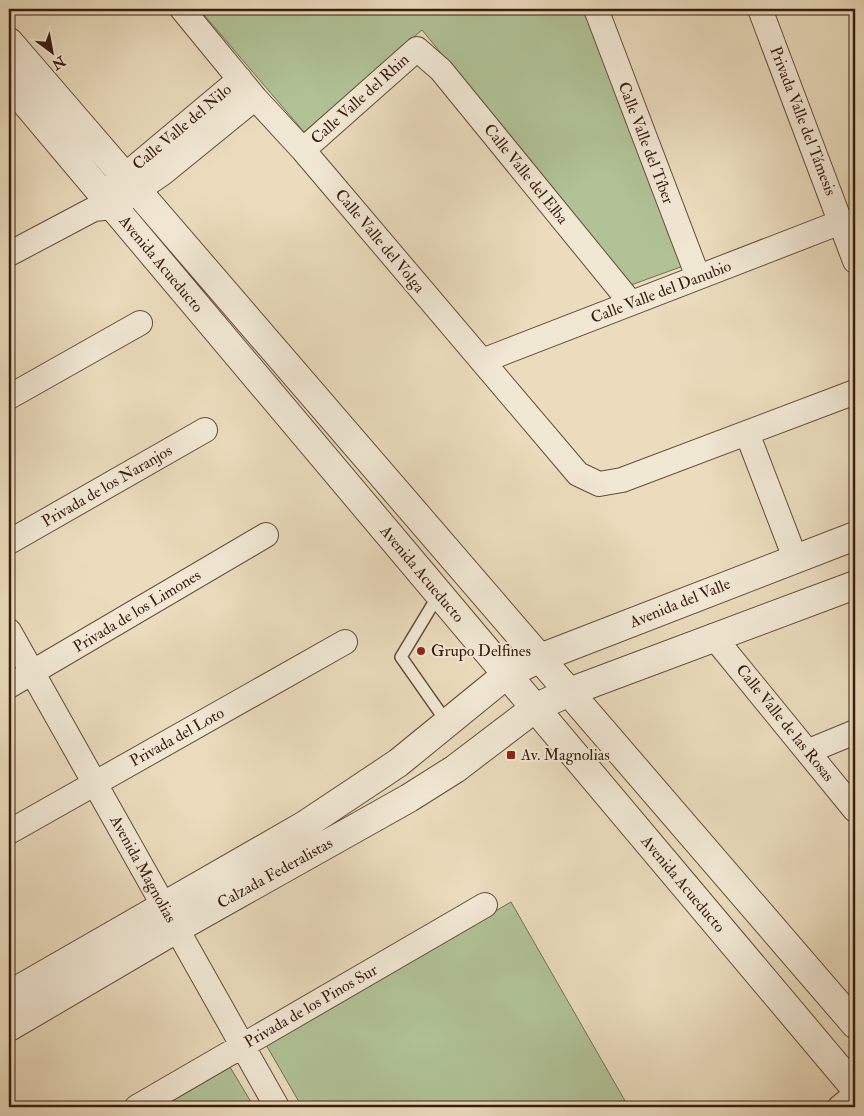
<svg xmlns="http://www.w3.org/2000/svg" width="864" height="1116" font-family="'IM FELL Double Pica',serif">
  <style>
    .green { fill: #b0c296; stroke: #756f52 }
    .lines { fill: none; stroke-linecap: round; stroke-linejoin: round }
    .service-casing { stroke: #664c3a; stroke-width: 14 }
    .minor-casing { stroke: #664c3a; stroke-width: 26 }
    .tertiary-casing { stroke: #664c3a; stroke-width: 30 }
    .service { stroke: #f1e8d4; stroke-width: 11 }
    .minor { stroke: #f1e8d4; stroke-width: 24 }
    .tertiary { stroke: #f1e8d4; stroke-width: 28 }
    .poi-dot { fill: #8f2418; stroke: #f1e8d4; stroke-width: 2 }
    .labels { text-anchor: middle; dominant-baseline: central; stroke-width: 4; stroke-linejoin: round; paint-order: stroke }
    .street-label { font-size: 16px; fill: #3a1c0e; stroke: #f1e8d4 }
    .poi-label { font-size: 16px; fill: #3a1c0e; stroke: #f1e8d4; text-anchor: start }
  </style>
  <rect width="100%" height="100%" fill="#eadcbd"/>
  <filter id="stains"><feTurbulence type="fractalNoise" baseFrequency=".004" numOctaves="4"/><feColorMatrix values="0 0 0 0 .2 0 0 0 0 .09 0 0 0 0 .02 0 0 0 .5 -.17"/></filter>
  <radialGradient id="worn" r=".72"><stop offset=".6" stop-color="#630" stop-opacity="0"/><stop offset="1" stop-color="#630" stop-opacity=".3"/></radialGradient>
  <path class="green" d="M199,9H587L686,265L631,285L422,30L304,132Z
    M511,902L628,1106L302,1107L265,1043Z
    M230,1067L254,1107H162Z"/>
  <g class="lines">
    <g class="service-casing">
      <path id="service" d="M439,594L401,657L448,724"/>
    </g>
    <g class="minor-casing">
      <path id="minor" d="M182,9L255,98L303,150L578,474L599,484L622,480L855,392
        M596,9L698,277
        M760,9L855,261
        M303,150L417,49L441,70L631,303
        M110,188L240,79
        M9,254L94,209L113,207L163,173L255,98
        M482,361L841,222
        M9,397L140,323
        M747,433L795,558
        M9,542L205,430
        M9,631L277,1107
        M713,636L855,810
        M9,686L266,535
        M809,751L855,732
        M9,832L345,642
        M137,1107L485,905
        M840,1107L855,1095"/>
    </g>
    <g class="tertiary-casing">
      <path id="tertiary" d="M9,42L855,1024
        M9,83L855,1088
        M9,995L305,825L398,763L506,675L540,658L855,536
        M9,1027L176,929L409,798L455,769L535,708L569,692L855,585"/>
    </g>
    <use href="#service" class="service"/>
    <use href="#minor" class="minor"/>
    <use href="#tertiary" class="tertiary"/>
  </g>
  <g class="poi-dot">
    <circle cx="421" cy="651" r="5"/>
    <rect x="506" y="750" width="10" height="10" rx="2.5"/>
  </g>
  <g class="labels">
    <g class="street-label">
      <text transform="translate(360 99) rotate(-42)">Calle Valle del Rhin</text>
      <text transform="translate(803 121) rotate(69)">Privada Valle del Támesis</text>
      <text transform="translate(182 127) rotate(-40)">Calle Valle del Nilo</text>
      <text transform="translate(646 143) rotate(69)">Calle Valle del Tíber</text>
      <text transform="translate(526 174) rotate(51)">Calle Valle del Elba</text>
      <text transform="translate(380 241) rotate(50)">Calle Valle del Volga</text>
      <text transform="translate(161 264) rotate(50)">Avenida Acueducto</text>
      <text transform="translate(661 292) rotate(-21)">Calle Valle del Danubio</text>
      <text transform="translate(107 486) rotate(-30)">Privada de los Naranjos</text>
      <text transform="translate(422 574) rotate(50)">Avenida Acueducto</text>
      <text transform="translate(680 603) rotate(-22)">Avenida del Valle</text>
      <text transform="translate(137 611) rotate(-31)">Privada de los Limones</text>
      <text transform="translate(785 723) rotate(51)">Calle Valle de las Rosas</text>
      <text transform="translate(177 737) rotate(-29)">Privada del Loto</text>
      <text transform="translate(143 869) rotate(61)">Avenida Magnolias</text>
      <text transform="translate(275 873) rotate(-29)">Calzada Federalistas</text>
      <text transform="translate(683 884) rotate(50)">Avenida Acueducto</text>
      <text transform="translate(311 1006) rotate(-30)">Privada de los Pinos Sur</text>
    </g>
    <g class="poi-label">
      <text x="431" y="651">Grupo Delfines</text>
      <text x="521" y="755">Av. Magnolias</text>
    </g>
  </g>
  <rect width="864" height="1116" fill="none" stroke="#eadcbd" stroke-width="30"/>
  <rect x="10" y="10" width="844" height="1096" fill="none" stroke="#3a1c0e" stroke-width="2.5"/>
  <rect x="15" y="15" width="834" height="1086" fill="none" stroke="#3a1c0e"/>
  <g transform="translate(52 52) rotate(148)" stroke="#f1e8d4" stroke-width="4" paint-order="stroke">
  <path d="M0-4L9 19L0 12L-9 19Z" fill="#3a1c0e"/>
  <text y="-8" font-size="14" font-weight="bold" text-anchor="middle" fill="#3a1c0e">N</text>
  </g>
  <rect width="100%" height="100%" filter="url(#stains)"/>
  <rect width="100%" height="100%" fill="url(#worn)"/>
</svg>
